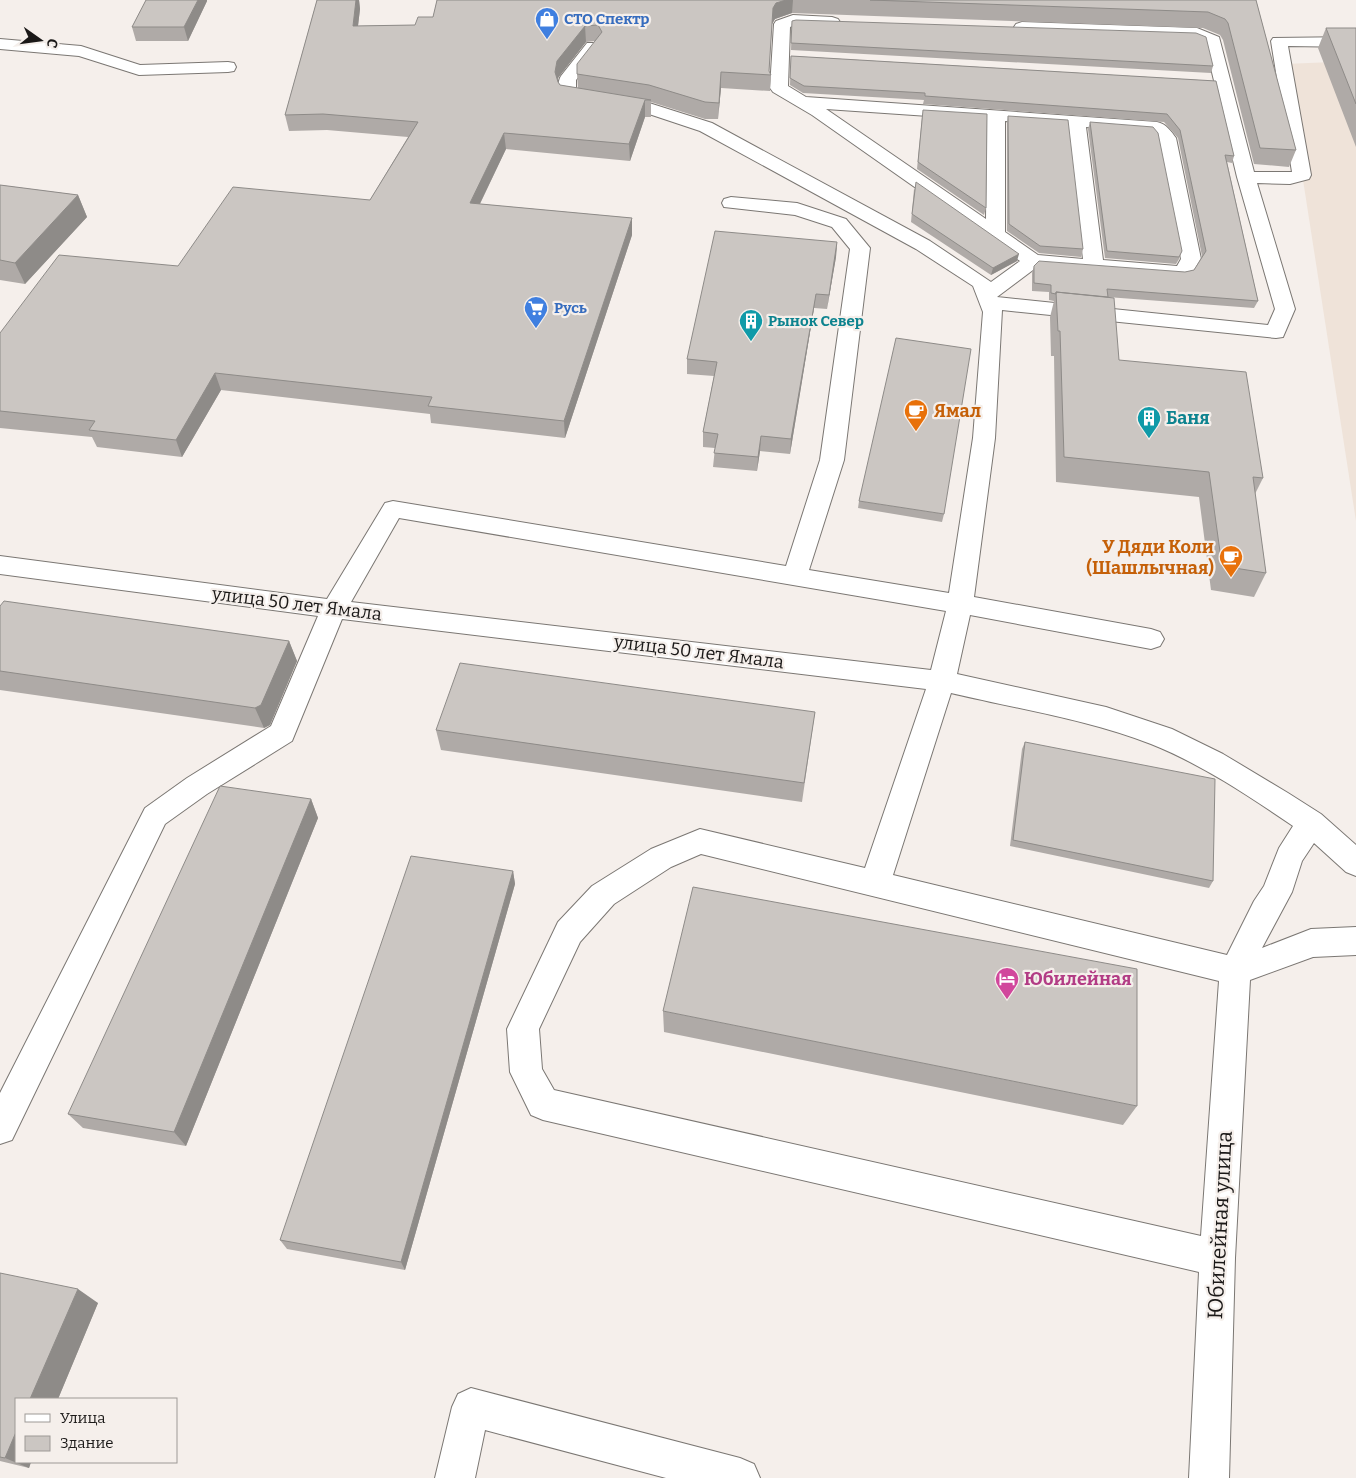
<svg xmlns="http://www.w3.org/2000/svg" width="1356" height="1478" font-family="Bitter,serif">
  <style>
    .built { fill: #efe3d9 }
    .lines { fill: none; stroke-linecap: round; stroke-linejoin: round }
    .minor-casing { stroke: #7b7773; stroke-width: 2 }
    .minor { fill: #fff; fill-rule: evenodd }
    .wall { fill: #afaaa7; fill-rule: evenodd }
    .shaded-wall { fill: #8e8b88 }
    .building { fill: #cbc6c2; stroke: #8e8b88 }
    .labels { text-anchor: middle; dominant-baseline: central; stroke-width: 4.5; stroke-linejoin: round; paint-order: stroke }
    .far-shop-label { font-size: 15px; font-weight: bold; fill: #366cbe; stroke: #f5efeb; text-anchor: start }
    .far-culture-label { font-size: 15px; font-weight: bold; fill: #0d838f; stroke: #f5efeb; text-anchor: start }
    .food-label { font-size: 18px; font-weight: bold; fill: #c56008; stroke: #f5efeb; text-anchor: start }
    .culture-label { font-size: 18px; font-weight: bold; fill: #0d838f; stroke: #f5efeb; text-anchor: start }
    .street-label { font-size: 18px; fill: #1a1817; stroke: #f5efeb }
    .hotel-label { font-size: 18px; font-weight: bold; fill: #b23c85; stroke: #f5efeb; text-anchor: start }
    .near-street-label { font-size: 21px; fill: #1a1817; stroke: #f5efeb }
  </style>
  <rect width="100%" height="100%" fill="#f5efeb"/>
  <path class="built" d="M1356,61V521L1285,64Z"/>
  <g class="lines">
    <g class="minor-casing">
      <path id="minor" d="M793,15L832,17L838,19L840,22L838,25L832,27L795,25L790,27L788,86L806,97L1157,122C1166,124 1171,131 1176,138L1201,259L1190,276L1183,278L1037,267L997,297L1268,325L1275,309L1237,177L1205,43L1194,38L1022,32L1016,30L1014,27L1016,24L1022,22L1197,28L1219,37L1254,172H1292L1271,41L1273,38L1356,37V47L1288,46L1311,175L1309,179L1290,184L1257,183L1295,309L1283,337L1276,338L1002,310L995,438L974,597L1151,629L1160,632L1164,639L1160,646L1151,649L970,615L957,674L1106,707L1172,729L1223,754L1288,793L1321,814L1356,845V876L1346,872L1314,843L1302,861L1292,892L1262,948L1311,929L1356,927V955L1313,957L1250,980L1235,1258L1229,1478H1189L1199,1272L543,1120L531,1115L510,1072L507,1029L558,922L592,886L651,849L700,829L865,868L926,689L342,619L292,741L207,794L165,824L12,1140L0,1144V1093L145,808L187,778L271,726L318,616L0,574V556L327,599L385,503L393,501L786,566L820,460L850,249L832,227L795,215L724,207L722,203L724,199L731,197L797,203L846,219L870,248L844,460L809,570L949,593L973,438L983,312L973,286L916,249L700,131L646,113L568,101L562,100C558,94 557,82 561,76L587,43H599L601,47L576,80V92L649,103L712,123L930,241L991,282L1020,261L812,115L773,92L770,88L774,24L776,21ZM826,109L987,120L986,219ZM1005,121L1068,126L1083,259L1038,255L1005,232ZM1086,127L1152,132L1158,139L1181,259L1177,266L1103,260ZM399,518L946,611L931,670L351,602ZM951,693C1018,709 1087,719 1151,744C1201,764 1249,796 1293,826L1279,848L1264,886L1254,901L1227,955L893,875ZM701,854L1219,981L1201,1236L554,1090L542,1069L539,1029L580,942L614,904L671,867Z
        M0,39L81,46L140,65L228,62L234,63L236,67L234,71L228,72L139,75L79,56L0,49Z
        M471,1388L740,1458L754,1464L760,1478H666L485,1430L475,1478H435L452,1407L458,1394Z"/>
    </g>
    <use href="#minor" class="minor"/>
  </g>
  <path class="wall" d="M146,0H207V1L188,41H136L132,27Z
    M317,0H359L360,9L358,26L415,25L433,17L437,0H1256L1296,150L1289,167L1254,164L1223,40L1220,35L1203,28L792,13L775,19L772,24L769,72L771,75L770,91L721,88L718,119H705L651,102V117H645L630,161L506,149L480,204L632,218V235L565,438L431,423L430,414L221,390L182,457L97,447L92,437L0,428V333L178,266L370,200L408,137L327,130L289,131L285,115ZM595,41L577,74L578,88L560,85L558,81V78L586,42Z
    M792,21L1213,66L1211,73L791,50Z
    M1326,28H1356V147L1318,48Z
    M791,56L1216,81L1234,156L1232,163L1227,162L1258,301L1254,308L1107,297L1119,360L1263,478L1255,494L1266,573L1254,597L1211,590L1199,497L1056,482L1054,356H1051L1050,317L1054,301L1049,300V292L1032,291V273L1034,266L1185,272L1194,270L1202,256L1178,138L1164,122L923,104L924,100L803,93L790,85Z
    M1008,116L1083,249L1081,257L1039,253L1007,231V123Z
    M922,117L986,208L984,215L917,169Z
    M1090,122L1182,251L1179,259L1176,264L1105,258L1088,129Z
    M0,185L78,195L87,217L25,284L0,280Z
    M914,189L1017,261L991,275L911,222Z
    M837,242L836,257L827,309L814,308L790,454L760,451L757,471L713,467L715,448L703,447V432L714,376L687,374V359Z
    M859,501L944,514L942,522L858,508Z
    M0,606L289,641L297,661L270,725L264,728L0,690Z
    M815,712L802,802L441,750L436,730Z
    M1025,742L1213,881L1209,888L1010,846L1022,749Z
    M311,799L318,818L186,1146L83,1128L68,1114Z
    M513,871L515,884L405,1270L287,1249L280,1240Z
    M663,1011L1137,1106L1123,1125L664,1032Z
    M0,1273L98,1303L58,1399H16V1462H31L29,1468L0,1461Z"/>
  <path class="shaded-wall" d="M198,0H207V1L188,41L184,27Z
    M356,0H359L360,9L356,42L353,26Z
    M786,0H793L792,13L775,19L772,24L773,8L776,3Z
    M585,26L586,42L558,78L557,88L555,72L557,61Z
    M721,72V88L718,119L719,103Z
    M645,100V117L630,161L629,144Z
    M504,133L506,149L472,220L470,203Z
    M78,195L87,217L25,284L15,263Z
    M632,218V235L565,438L564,421Z
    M837,242L836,257L827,309L829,295Z
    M1019,254L1017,261L991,275L993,268Z
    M816,294L814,308L790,454L791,439Z
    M215,373L221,390L182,457L176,440Z
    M761,436L760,451L757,471L758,457Z
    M289,641L297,661L270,725L264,728L255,708Z
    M311,799L318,818L186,1146L174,1132Z
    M513,871L515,884L405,1270L401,1262Z
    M78,1289L98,1303L58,1399H30Z
    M16,1432V1462H31L29,1468L5,1458Z"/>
  <path class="building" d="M146,0H198L184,27H132Z
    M317,0H356L353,26L415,25L418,17H433L437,0H786L776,3L773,8L769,71L771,75L721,72L719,103L705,102L649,85L577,74V64L602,32L598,25L585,26L557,61L555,72L558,82L560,85L651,100H645L629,144L504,133L470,203L632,218L564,421L428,406L432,397L215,373L176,440L89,430L95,421L0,411V333L59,255L178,266L233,187L370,200L418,122L323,114L285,115Z
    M870,0H1256L1296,150L1260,148L1228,23L1225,19L1208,12Z
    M796,20L1196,33L1206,37L1213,66L791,43L792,21Z
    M1326,28H1356V104Z
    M791,56L1216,81L1234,156L1225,155L1258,301L1107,289L1108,297L1056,292V294L1051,293V285L1034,283V266L1039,261L1185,272L1194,270L1206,251L1180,130L1167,114L925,96V93L804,86L790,78Z
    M923,110L987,114L986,208L918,162Z
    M1008,116L1068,120L1083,249L1040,246L1009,224Z
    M1090,122L1153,127L1158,133L1182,251L1179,257L1107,251Z
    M916,182L1019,254L993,268L912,214Z
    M0,185L78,195L15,263L0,260Z
    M715,231L837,242L829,295L816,294L791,439L761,436L758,457L714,453L718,434L703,432L717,362L687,359Z
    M1056,292L1114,298L1119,360L1246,372L1263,478L1253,477L1266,573L1222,566L1209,472L1064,457L1060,331H1058Z
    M896,338L971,349L944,514L859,501Z
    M4,601L289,641L261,705L255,708L0,671V606Z
    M460,663L815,712L804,783L436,730Z
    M1025,742L1215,779L1213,881L1013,840Z
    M220,786L311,799L174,1132L68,1114Z
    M411,856L513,871L401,1262L280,1240Z
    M693,887L1137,969V1106L663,1011Z
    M0,1273L78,1289L30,1399H16V1432L5,1458L0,1457Z"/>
  <defs>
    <g id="shop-pin" transform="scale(1.25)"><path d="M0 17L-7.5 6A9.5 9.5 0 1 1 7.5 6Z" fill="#3f7fe0" stroke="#f5efeb"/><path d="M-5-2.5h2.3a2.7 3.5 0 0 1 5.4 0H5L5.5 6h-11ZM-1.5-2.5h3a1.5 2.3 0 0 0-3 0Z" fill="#fff"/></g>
    <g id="supermarket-pin" transform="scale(1.25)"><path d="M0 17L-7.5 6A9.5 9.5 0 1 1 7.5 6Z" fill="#3f7fe0" stroke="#f5efeb"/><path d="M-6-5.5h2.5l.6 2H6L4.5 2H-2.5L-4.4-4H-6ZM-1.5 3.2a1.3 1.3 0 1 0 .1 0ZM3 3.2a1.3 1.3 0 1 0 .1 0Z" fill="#fff"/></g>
    <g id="building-pin" transform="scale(1.25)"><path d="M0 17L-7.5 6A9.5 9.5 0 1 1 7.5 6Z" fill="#0f9aa8" stroke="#f5efeb"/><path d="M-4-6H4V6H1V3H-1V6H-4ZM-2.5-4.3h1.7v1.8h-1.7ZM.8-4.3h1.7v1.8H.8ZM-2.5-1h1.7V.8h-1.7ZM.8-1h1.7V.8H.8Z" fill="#fff"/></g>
    <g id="cafe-pin" transform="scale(1.25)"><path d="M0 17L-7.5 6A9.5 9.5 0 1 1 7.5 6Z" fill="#e8710a" stroke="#f5efeb"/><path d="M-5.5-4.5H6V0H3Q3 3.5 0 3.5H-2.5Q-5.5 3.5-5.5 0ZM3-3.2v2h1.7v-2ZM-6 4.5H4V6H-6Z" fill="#fff"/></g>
    <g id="hotel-pin" transform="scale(1.25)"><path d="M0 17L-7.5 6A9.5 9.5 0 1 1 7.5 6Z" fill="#d1479c" stroke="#f5efeb"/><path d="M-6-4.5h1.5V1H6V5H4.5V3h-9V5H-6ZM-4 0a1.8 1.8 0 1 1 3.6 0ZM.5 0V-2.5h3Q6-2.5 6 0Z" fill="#fff"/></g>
  </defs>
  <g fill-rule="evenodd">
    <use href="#shop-pin" x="547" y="19"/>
    <use href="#supermarket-pin" x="536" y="308"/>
    <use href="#building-pin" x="751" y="321"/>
    <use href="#cafe-pin" x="916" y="411"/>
    <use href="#building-pin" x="1149" y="418"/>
    <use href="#cafe-pin" x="1231" y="557"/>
    <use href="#hotel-pin" x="1007" y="979"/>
  </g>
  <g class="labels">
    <g class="far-shop-label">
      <text x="564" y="19">СТО Спектр</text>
      <text x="554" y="308">Русь</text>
    </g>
    <g class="far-culture-label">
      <text x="768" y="321">Рынок Север</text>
    </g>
    <g class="food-label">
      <text x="934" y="411">Ямал</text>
      <text x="1214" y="547" text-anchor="end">У Дяди Коли<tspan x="1214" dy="21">(Шашлычная)</tspan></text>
    </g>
    <g class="culture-label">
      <text x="1166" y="418">Баня</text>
    </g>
    <g class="street-label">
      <text transform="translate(297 604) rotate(7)">улица 50 лет Ямала</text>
      <text transform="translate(699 652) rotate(7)">улица 50 лет Ямала</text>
    </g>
    <g class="hotel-label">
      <text x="1024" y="979">Юбилейная</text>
    </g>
    <g class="near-street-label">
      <text transform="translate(1220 1225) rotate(-87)">Юбилейная улица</text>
    </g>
  </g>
  <rect x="15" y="1398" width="162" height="65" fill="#f5efeb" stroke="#9d9996"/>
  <rect x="25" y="1414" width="25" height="8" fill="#ffffff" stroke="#9d9996"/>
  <text x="60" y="1423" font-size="15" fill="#1a1817">Улица</text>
  <rect x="25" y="1436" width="25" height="15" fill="#cbc6c2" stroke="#9d9996"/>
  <text x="60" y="1448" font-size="15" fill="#1a1817">Здание</text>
  <g transform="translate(40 40) rotate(104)" stroke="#f5efeb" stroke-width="4" paint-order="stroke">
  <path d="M0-4L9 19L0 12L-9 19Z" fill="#1a1817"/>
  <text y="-8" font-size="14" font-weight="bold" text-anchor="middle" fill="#1a1817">С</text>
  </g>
</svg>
